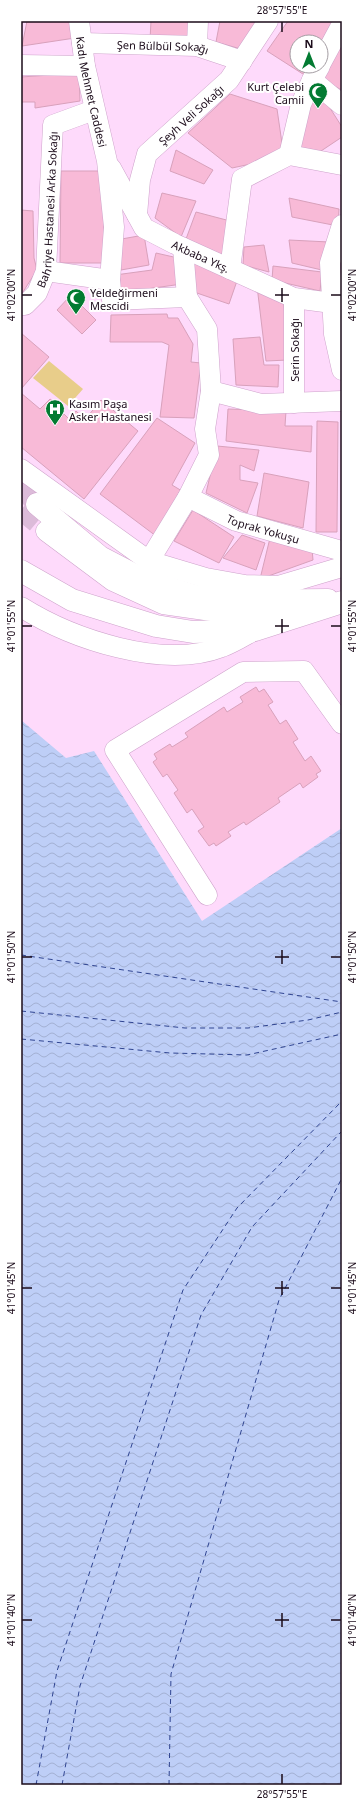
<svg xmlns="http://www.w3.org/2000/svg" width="363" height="1806" font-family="'Noto Sans',sans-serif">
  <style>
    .park { fill: #e8cd8a }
    .water { fill: url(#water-waves) }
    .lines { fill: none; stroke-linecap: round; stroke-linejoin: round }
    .ferry { stroke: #2f4491; stroke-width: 1; stroke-dasharray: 5 4; stroke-linecap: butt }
    .building { fill: #f8bad7; stroke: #d8a1bb }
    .minor-tunnel { stroke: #dcbbd9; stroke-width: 20; stroke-dasharray: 20 10; stroke-linecap: butt }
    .major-tunnel { stroke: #dcbbd9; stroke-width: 22; stroke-dasharray: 22 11; stroke-linecap: butt }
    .minor-casing { stroke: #cea3cb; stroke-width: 21 }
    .major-casing { stroke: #cea3cb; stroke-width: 23 }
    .minor { stroke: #fff; stroke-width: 20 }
    .major { stroke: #fff; stroke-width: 22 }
    .ticks { fill: none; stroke: #1b0b1a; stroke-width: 1.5 }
    .labels { text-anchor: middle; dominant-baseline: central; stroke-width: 4; stroke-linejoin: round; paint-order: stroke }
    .street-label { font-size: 11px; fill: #1b0b1a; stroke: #fff }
    .poi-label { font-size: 11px; fill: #1b0b1a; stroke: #fff; text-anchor: start }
    .neatline { fill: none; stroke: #1b0b1a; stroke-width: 1.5 }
    .ticks-label { font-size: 10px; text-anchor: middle; fill: #1b0b1a }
  </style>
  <defs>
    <pattern id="water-waves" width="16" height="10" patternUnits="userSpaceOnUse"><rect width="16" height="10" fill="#becef7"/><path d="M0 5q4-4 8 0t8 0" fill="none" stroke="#a3b0d3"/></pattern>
  </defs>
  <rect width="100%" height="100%" fill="#fedafb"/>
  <path class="park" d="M49,361L83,389L68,406L33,378Z"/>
  <path class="water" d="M21,720L66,758L94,751L202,921L342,828V1785H21Z"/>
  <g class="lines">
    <path class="ferry" d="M21,955L342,1002
      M21,1011L185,1028H248L308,1020L342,1012
      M21,1039L170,1053L247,1055L342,1034
      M36,1785L57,1671L183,1290L237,1208L342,1101
      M62,1785L80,1686L201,1315L252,1227L342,1131
      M169,1785L171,1674L279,1300L342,1178"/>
  </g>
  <path class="building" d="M27,21H73L75,38L22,46Z
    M151,21H196L193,43L150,40Z
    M220,21H259L248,51L216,42Z
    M288,21H333L321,42H297V66H311L306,76L267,51Z
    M342,40V90L318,78Z
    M79,73L80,101L35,108V102H21V77Z
    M311,89L323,97L342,127V137L315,155L298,149Z
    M230,94L277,109L284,157L232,168L188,133Z
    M176,150L213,170L204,184L170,171Z
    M61,171H104V263H60Z
    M162,193L196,201L181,237L155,218Z
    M289,198L339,209L338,226L292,217Z
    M21,210L33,211L34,258L37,270L21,295Z
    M196,212L234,222L227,260L186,239Z
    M144,235L149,265L121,270L116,240Z
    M289,240L329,242L326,271L292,263Z
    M264,245L269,272L243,265L244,247Z
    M156,253L178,258L182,284L118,293L115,275L152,270Z
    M191,259L239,275L229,304L191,291Z
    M273,266L322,272L320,291L272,280Z
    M257,286L284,304L288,360L266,361Z
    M71,295L96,320L82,334L57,310Z
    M167,314L168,318H178L193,344L191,362L201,363L194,418L160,417L169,345L162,342H110L111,315Z
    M21,333L49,357L21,389Z
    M260,337L264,365H279L278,387L236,385L233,339Z
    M21,393L40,409L50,399L62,408L52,419L57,422L64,414L69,419L76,411L89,423L92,419L88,416L101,400L138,431L84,499L21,447Z
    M228,409L286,411L285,426H312L311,452L226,441Z
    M157,418L195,443L172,485L182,491L156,536L100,494Z
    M317,421L338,422L337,532H316Z
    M217,446L259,450L254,471L240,465V480L258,483L247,513L206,493Z
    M264,473L309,482L303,528L257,516Z
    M193,510L234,537L219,563L174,541Z
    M242,535L265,543L256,570L223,558Z
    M270,538L312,549L313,560L260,579Z
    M256,687L259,692L264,689L273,702L268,705L280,724L286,720L298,739L293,742L305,761L311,756L321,771L316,774L318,777L303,788L300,783L278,798L280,802L246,825L244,822L228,832L231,836L216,846L214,843L209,846L198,831L204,827L192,809L187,813L174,793L178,790L167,774L163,777L153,762L157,759L154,754L170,744L172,747L188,737L185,733L224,707L227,712L243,702L240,697Z"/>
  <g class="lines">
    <path class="minor-tunnel" d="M21,510L46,531"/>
    <path class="major-tunnel" d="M21,483L37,504"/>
    <g class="minor-casing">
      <g id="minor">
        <path id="s1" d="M79,21L85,66L107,161L114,227L110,280L112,300L187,297L207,329L211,391L205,429L209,455L188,497L149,561"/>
        <path id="s2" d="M82,43L197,46L242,61"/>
        <path d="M197,46L198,21"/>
        <path d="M321,63L342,24"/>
        <path d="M21,65L85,66"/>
        <path d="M320,66L312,80L342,105"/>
        <path d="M289,155L301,104L312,80"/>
        <path id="s3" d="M111,168L144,228L175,244L294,298L332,303"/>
        <path id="s4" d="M137,215L140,180L147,154L229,80L268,21"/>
        <path d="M342,225L330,263L334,334L342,370"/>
        <path d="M183,248L187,297"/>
        <path d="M230,269L242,179L289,155L342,165"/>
        <path d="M46,271L110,280"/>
        <path d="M294,298V403"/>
        <path id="s5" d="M21,305H25L37,293L46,271L53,125L94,110"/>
        <path d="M211,391L261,404L342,401"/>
        <path d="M21,469L149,561L206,578L245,585L278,586L342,567"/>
        <path id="s6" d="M188,497L236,521L342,551"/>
        <path d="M46,531L113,581L163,604L219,612L254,613L285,606"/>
        <path d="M21,607C72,639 163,670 222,647C233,643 244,636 255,630"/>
        <path d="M207,895L115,750L243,672L304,671L342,724"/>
      </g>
    </g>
    <g class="major-casing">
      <path id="major" d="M37,504L100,557L146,581L195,596L228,601L328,600
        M21,571L72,600L156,626L193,632L255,630L342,602"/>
    </g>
    <use href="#minor" class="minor"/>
    <use href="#major" class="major"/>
  </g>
  <path class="ticks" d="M282,22V32M282,288V302M22,295H32M275,295H289M331,295H341M282,619V633M22,626H32M275,626H289M331,626H341M282,950V964M22,957H32M275,957H289M331,957H341M282,1281V1295M22,1288H32M275,1288H289M331,1288H341M282,1613V1627M22,1620H32M275,1620H289M331,1620H341M282,1774V1784"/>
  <defs>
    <g id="mosque-pin" transform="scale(1)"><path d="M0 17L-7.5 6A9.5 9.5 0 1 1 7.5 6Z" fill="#037b32" stroke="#fff"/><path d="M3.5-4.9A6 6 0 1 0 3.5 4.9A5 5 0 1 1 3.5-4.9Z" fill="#fff"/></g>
    <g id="hospital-pin" transform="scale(1)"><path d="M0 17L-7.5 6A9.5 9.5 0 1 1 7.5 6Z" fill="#037b32" stroke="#fff"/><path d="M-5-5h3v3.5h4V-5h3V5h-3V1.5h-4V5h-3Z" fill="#fff"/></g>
  </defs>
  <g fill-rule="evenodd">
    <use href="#mosque-pin" x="318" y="92"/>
    <use href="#mosque-pin" x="76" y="298"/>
    <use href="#hospital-pin" x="55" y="409"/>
  </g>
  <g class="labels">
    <g class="street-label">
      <text stroke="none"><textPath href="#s2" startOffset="81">Şen Bülbül Sokağı</textPath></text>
      <text stroke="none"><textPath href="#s1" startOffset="72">Kadı Mehmet Caddesi</textPath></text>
      <text stroke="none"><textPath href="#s4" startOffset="121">Şeyh Veli Sokağı</textPath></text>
      <text stroke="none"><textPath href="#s5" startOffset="106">Bahriye Hastanesi Arka Sokağı</textPath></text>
      <text stroke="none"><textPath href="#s3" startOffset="132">Akbaba Ykş.</textPath></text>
      <text transform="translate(294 350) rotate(-90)">Serin Sokağı</text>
      <text stroke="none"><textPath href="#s6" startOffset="82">Toprak Yokuşu</textPath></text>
    </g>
    <g class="poi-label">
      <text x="304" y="86" text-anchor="end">Kurt Çelebi<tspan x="304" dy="13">Camii</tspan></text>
      <text x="90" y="292">Yeldeğirmeni<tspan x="90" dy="13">Mescidi</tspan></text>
      <text x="69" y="403">Kasım Paşa<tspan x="69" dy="13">Asker Hastanesi</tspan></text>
    </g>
  </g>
  <rect width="363" height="1806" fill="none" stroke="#ffffff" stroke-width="44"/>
  <g transform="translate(309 54)"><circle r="19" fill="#ffffff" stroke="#a49da3"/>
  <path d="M0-3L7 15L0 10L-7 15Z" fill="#037b32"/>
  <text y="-6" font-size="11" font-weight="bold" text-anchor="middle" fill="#1b0b1a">N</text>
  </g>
  <rect x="22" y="22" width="319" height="1762" class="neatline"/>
  <g class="ticks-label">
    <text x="282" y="14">28°57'55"E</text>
    <text transform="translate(11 295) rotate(-90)" y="4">41°02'00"N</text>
    <text transform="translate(352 295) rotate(-90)" y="4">41°02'00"N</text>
    <text transform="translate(11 626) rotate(-90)" y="4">41°01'55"N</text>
    <text transform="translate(352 626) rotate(-90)" y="4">41°01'55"N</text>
    <text transform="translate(11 957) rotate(-90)" y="4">41°01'50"N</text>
    <text transform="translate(352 957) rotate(-90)" y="4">41°01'50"N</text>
    <text transform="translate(11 1288) rotate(-90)" y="4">41°01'45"N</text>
    <text transform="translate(352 1288) rotate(-90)" y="4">41°01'45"N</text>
    <text transform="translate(11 1620) rotate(-90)" y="4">41°01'40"N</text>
    <text transform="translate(352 1620) rotate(-90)" y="4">41°01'40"N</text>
    <text x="282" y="1798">28°57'55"E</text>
  </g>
</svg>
